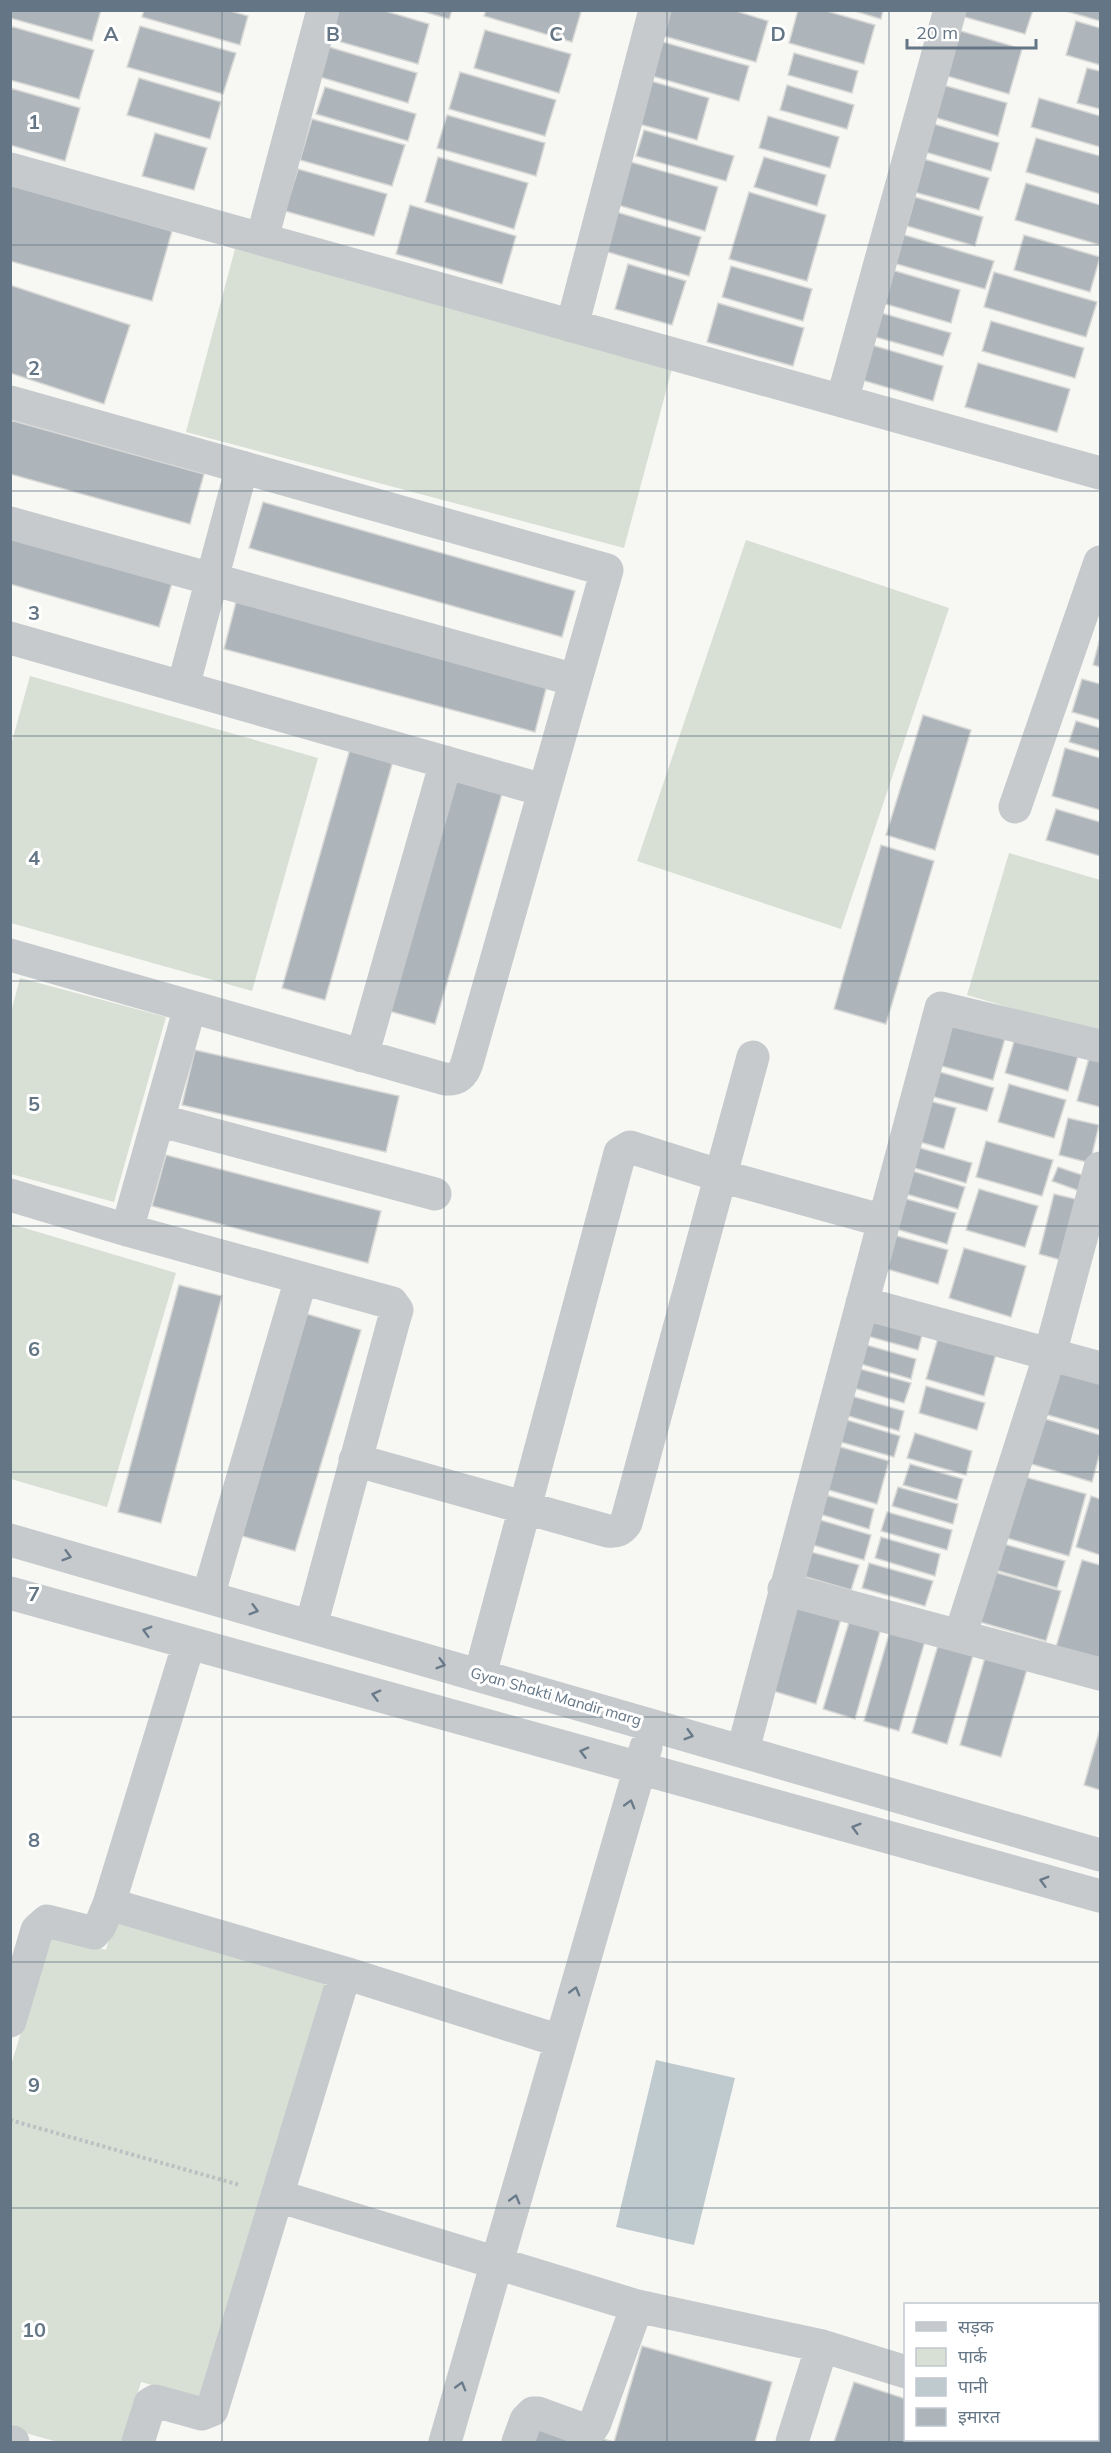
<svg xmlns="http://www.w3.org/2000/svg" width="1111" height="2453" font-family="Mulish,'Noto Sans Devanagari',sans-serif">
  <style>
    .green { fill: #d8dfd4 }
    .water { fill: #bfcacf }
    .building { fill: #adb5bb; stroke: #d8d8d6; stroke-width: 1.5 }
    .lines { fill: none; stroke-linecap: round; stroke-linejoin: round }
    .path { stroke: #bdc0c2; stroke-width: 4; stroke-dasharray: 3 3; stroke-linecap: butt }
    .minor { stroke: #c6cacd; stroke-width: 33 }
    .oneway { stroke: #697a8a }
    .grid { fill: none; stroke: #647686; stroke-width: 1.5; stroke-opacity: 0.55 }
    .labels { text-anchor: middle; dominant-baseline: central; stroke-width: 6; stroke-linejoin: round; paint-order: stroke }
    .street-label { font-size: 15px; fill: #647686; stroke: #fff }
    .grid-label { font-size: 20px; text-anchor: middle; font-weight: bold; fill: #647686; stroke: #fff; stroke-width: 6; stroke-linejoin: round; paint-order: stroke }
  </style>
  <rect width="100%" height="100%" fill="#f7f7f3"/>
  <path class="green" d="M235,249L673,365L624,548L186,432Z
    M746,540L949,608L841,929L637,861Z
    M30,676L318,758L252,991L11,923V745Z
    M1009,853L1100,880V1034L967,995Z
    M20,978L166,1017L114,1202L11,1174V1012Z
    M11,1224L176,1273L107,1507L11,1479Z
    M115,1920L326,1981L203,2399L141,2382L123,2442H58L11,2429L10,2069L50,1934L106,1950Z"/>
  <path class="water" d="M656,2060L735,2078L694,2245L616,2227Z"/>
  <path class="building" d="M10,10H101L92,41L10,18Z
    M144,10H227L248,16L240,45L142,17Z
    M327,10H382L429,24L418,64L320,36Z
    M418,10H452L449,19Z
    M486,10H576L581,12L572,42L484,16Z
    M667,10H733L768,21L756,62L660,35Z
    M798,10H823L875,25L864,64L789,43Z
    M851,10H883L881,19Z
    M955,10H1033L1025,34L954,14Z
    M1062,10H1100V21Z
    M1076,21L1100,28V65L1066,55Z
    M10,26L94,50L79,99L10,80Z
    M140,26L236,53L223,94L127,67Z
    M954,29L1022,49L1009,94L940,74Z
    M485,30L571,54L559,93L474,68Z
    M663,42L749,66L739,101L652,76Z
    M329,47L417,73L408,103L320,77Z
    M794,53L858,71L852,93L788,75Z
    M1087,68L1100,71V109L1077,103Z
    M460,72L556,100L545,136L449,109Z
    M139,78L221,102L210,139L127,115Z
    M651,81L709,98L697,140L639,124Z
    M936,83L1007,103L998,136L927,115Z
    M787,85L854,105L847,129L780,110Z
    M325,87L416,114L408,141L316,114Z
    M10,88L80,108L65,161L10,145Z
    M1039,98L1100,116V147L1031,127Z
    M447,115L545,143L536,176L437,148Z
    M768,116L839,137L830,168L759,148Z
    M312,119L405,145L392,186L300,160Z
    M934,124L999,143L991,171L925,152Z
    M644,130L734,156L726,181L636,156Z
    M155,133L207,148L194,190L142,176Z
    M1036,138L1100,156V194L1026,172Z
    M438,157L528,183L514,229L425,202Z
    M764,157L826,175L817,206L754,187Z
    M924,159L989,178L979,210L914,192Z
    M631,162L718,187L705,231L618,205Z
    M298,169L387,194L374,236L285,211Z
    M1026,183L1100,205V245L1015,220Z
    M10,185L172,231L152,301L10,261Z
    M749,192L826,215L807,281L729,259Z
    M915,197L983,217L975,246L907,226Z
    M410,205L516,236L502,284L396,254Z
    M613,211L701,237L689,276L601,250Z
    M901,234L994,261L985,289L893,263Z
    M1024,235L1100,257L1090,292L1014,270Z
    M628,264L686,281L672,325L615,309Z
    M731,266L812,289L803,321L722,297Z
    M892,270L960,290L951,323L882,303Z
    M994,272L1097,302L1086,337L984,307Z
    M10,285L130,325L104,404L10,373Z
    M718,303L804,328L793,366L707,342Z
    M878,312L951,333L943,356L872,336Z
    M991,321L1084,348L1075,378L982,351Z
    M865,343L943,366L933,401L855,378Z
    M978,363L1070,389L1057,432L965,407Z
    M10,420L204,474L190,524L10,474Z
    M263,502L575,591L562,637L249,548Z
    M10,536L172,583L159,627L10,584Z
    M236,602L547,685L535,732L224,649Z
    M1100,638V667L1093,665Z
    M1082,679L1100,684V720L1072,712Z
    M923,715L971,730L935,850L886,835Z
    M1076,721L1100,728V751L1069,742Z
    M1065,748L1100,758V810L1052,796Z
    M350,749L393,761L325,1000L282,988Z
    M452,772L504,787L435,1024L382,1009Z
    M1056,809L1100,822V856L1046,840Z
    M881,845L934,861L886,1024L834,1009Z
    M947,1018L1006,1035L993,1080L934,1064Z
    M1015,1038L1078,1056L1068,1091L1005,1073Z
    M195,1050L399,1096L386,1152L182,1105Z
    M1089,1058L1100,1061V1107L1077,1101Z
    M930,1069L994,1088L987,1111L923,1094Z
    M1009,1084L1066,1100L1054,1138L998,1122Z
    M922,1099L956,1108L944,1149L910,1139Z
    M1068,1118L1099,1125L1090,1163L1059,1155Z
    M986,1141L1053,1160L1042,1196L976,1177Z
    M910,1145L972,1163L966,1183L904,1165Z
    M166,1155L381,1211L368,1263L152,1206Z
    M1058,1167L1091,1178L1085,1193L1052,1181Z
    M906,1169L965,1187L958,1209L899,1192Z
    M979,1189L1038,1206L1025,1247L966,1230Z
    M1054,1194L1084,1201L1068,1262L1039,1254Z
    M896,1196L956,1213L947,1244L886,1226Z
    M886,1233L948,1250L938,1284L877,1266Z
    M964,1248L1026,1266L1011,1317L949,1298Z
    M179,1285L222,1296L161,1523L118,1512Z
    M874,1313L924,1328L918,1350L867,1336Z
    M307,1314L361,1330L295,1551L242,1536Z
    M938,1338L996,1354L984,1396L926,1379Z
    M856,1342L916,1359L911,1379L851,1361Z
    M1055,1365L1100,1378V1430L1041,1413Z
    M853,1367L911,1383L904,1403L847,1386Z
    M926,1386L985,1403L977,1430L919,1413Z
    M841,1393L904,1411L899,1431L835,1412Z
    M837,1417L900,1436L894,1457L830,1439Z
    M1042,1418L1100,1435V1453L1092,1482L1028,1463Z
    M915,1433L972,1451L966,1475L907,1458Z
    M827,1443L889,1461L877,1504L815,1486Z
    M910,1464L963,1479L957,1500L903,1485Z
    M1025,1477L1086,1494L1069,1556L1007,1538Z
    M898,1487L958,1504L953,1524L892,1506Z
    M819,1493L874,1509L869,1529L813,1512Z
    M1091,1496L1100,1499V1555L1076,1547Z
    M887,1512L952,1530L947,1550L881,1531Z
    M810,1517L871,1535L864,1560L803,1542Z
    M881,1537L940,1554L935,1576L875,1558Z
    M1000,1543L1065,1561L1057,1588L992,1569Z
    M800,1549L859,1565L851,1590L792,1573Z
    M1082,1560L1100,1565V1659L1056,1647Z
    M869,1563L933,1581L925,1606L862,1588Z
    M994,1572L1061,1591L1046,1641L980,1622Z
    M795,1602L842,1615L816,1704L770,1690Z
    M850,1619L881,1628L855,1719L823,1709Z
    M890,1631L925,1641L899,1731L864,1721Z
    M939,1642L974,1652L947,1744L912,1733Z
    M986,1654L1028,1666L1001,1757L960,1745Z
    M1100,1729V1790L1084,1785Z
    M642,2346L772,2382L755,2442H614Z
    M854,2382L906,2399V2440H982L981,2442H834Z
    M536,2421L614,2442H529Z"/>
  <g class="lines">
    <path class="path" d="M10,2120L240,2185"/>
    <path class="minor" d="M10,169L1100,473
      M262,239L323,10
      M572,326L655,10
      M842,401L950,10
      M10,402L607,570L467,1063C463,1075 458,1080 445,1079L10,955
      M10,523L575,680
      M10,638L543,790
      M183,687L242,467
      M1015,807L1100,562
      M362,1056L446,762
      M158,1120L435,1194
      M10,1195L127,1230L392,1303L397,1310L395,1316L311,1626
      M127,1230L190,1007
      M862,1303L1100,1368
      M355,1460L608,1531C617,1532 621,1530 626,1523L753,1057
      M10,1540L1100,1855
      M784,1589L1100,1674
      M10,1593L1100,1896
      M208,1596L301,1279
      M960,1636L1050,1354L1100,1168
      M480,1675L620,1153L630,1147L721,1176L884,1221
      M743,1750L941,1008L1100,1046
      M109,1904L189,1643
      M345,1973L560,2041
      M10,2021L37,1930L47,1921L94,1933L100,1926L109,1904L345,1973L212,2410L202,2414L155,2401L150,2404L138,2442
      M278,2196L637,2306L822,2346L906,2372
      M1098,2423H1100
      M10,2442H13
      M445,2442L646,1747
      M518,2442L526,2420L533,2413H538L582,2429L592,2428L595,2423L637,2306
      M792,2442L822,2346
      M994,2442L995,2440"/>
  </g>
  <defs><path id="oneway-chevron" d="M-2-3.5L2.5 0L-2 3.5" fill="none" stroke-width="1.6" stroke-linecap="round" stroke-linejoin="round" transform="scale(1.5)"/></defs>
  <g class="oneway">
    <use href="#oneway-chevron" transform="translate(67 1556) rotate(16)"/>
    <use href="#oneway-chevron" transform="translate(254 1610) rotate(16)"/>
    <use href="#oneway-chevron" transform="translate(147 1631) rotate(-164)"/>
    <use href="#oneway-chevron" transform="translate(441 1664) rotate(16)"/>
    <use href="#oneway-chevron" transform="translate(376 1695) rotate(-165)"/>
    <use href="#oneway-chevron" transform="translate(689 1735) rotate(16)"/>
    <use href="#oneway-chevron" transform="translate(584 1752) rotate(-165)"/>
    <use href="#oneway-chevron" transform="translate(630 1804) rotate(-74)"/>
    <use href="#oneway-chevron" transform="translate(856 1828) rotate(-164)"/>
    <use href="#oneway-chevron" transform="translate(1044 1881) rotate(-164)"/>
    <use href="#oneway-chevron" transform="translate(575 1991) rotate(-74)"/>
    <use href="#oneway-chevron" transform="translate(515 2199) rotate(-74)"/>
    <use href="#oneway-chevron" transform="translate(461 2386) rotate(-74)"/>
  </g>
  <path class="grid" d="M222,10V2442M444,10V2442M667,10V2442M889,10V2442M10,245H1100M10,491H1100M10,736H1100M10,981H1100M10,1226H1100M10,1472H1100M10,1717H1100M10,1962H1100M10,2208H1100"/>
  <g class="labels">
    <g class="street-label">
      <text transform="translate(556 1696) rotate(16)">Gyan Shakti Mandir marg</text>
    </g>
  </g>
  <g class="grid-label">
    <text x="111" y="41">A</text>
    <text x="333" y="41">B</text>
    <text x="556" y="41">C</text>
    <text x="778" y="41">D</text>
    <text x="34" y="129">1</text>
    <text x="34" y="375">2</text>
    <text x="34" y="620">3</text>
    <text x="34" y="865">4</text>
    <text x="34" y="1111">5</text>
    <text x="34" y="1356">6</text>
    <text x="34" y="1601">7</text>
    <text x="34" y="1847">8</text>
    <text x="34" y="2092">9</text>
    <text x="34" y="2337">10</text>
  </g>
  <rect width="1111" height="2453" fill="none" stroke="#647686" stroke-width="24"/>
  <rect x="904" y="2303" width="195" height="138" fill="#ffffff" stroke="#c1c8cf" stroke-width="1.5"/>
  <rect x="916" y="2322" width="30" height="9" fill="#c6cacd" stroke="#c1c8cf" stroke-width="1.5"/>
  <text x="958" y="2333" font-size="18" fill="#647686">सड़क</text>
  <rect x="916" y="2348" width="30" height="18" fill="#d8dfd4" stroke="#c1c8cf" stroke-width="1.5"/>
  <text x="958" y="2363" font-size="18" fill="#647686">पार्क</text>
  <rect x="916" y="2378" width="30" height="18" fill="#bfcacf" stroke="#c1c8cf" stroke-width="1.5"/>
  <text x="958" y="2393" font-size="18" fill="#647686">पानी</text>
  <rect x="916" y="2408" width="30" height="18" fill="#adb5bb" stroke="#c1c8cf" stroke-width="1.5"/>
  <text x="958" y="2423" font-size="18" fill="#647686">इमारत</text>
  <path d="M907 39v9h129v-9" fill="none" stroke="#647686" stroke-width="3"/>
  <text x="916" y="39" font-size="18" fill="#647686" stroke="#ffffff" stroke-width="4.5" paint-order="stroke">20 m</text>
</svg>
